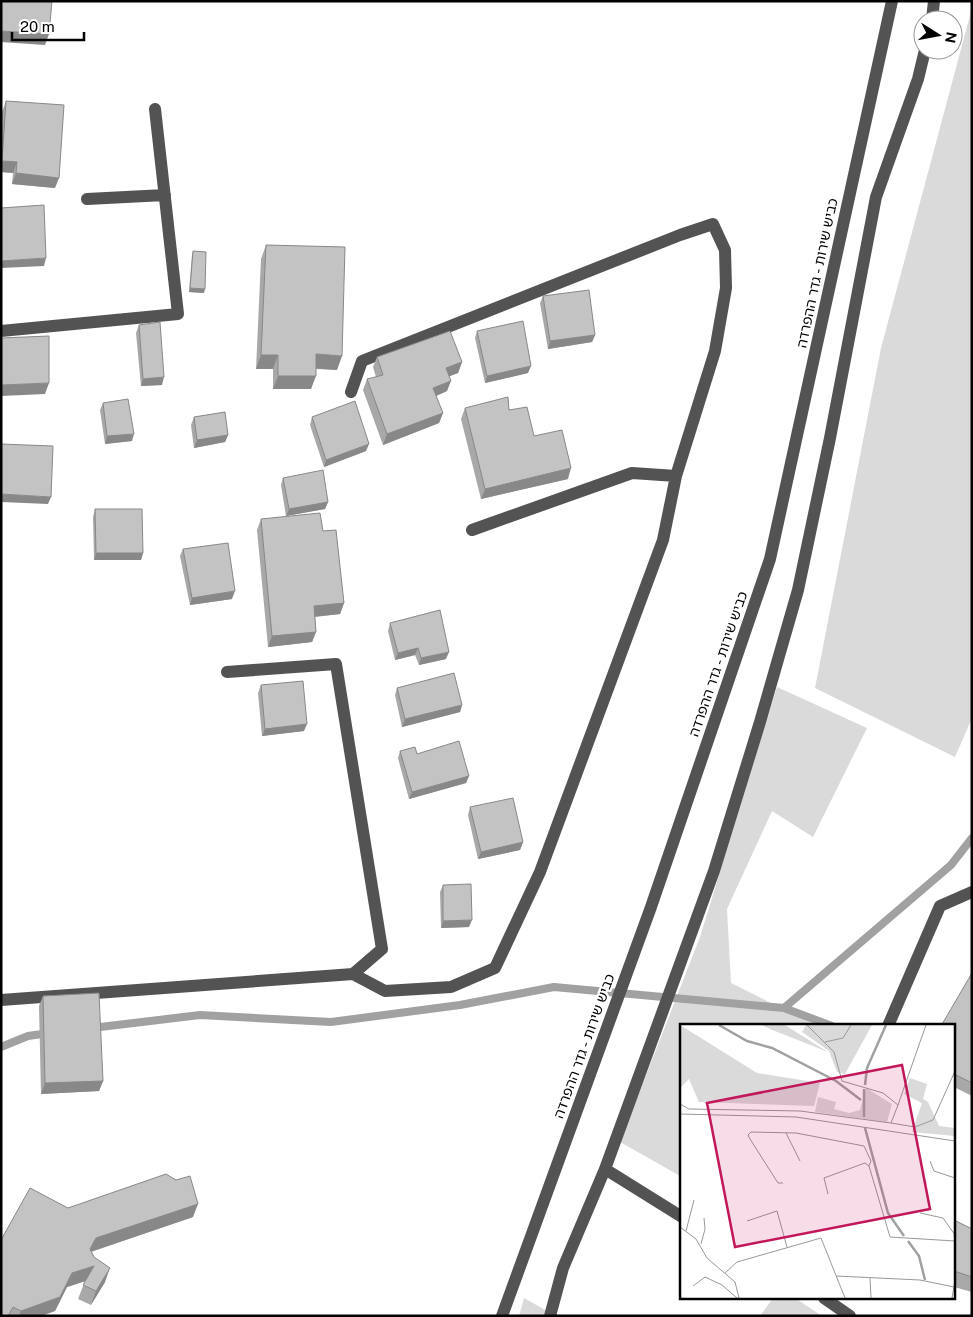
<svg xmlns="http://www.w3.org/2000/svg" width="973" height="1317" font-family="'Public Sans','Noto Sans Hebrew',sans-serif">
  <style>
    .green { fill: #dadada }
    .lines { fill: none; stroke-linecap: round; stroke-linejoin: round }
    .stream { stroke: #a1a1a1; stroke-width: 8 }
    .minor { stroke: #535353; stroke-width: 12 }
    .wall { fill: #a8a8a8 }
    .shaded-wall { fill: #888 }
    .building { fill: #c3c3c3; stroke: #888 }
    .labels { text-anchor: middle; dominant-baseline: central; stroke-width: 4.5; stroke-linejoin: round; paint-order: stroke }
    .street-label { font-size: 14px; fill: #000; stroke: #fff }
    .inset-river { fill: none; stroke: #a1a1a1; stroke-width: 2.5 }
    .inset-road { fill: none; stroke: #999; stroke-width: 1 }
    .view { fill: #c2185b; fill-opacity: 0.15; stroke: #c2185b; stroke-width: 2.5 }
    .inset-edge { fill: none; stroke: #000; stroke-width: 2.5 }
  </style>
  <rect width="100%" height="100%" fill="#fff"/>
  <path class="green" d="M972,8V718L955,757L815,688L881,348Z
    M777,687L867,728L813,837L772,811L727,909L731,983L817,1026H682V1177L620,1142L700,937Z
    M524,1298L556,1316H519Z
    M773,1298H795L822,1316H760Z"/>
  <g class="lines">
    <path class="stream" d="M784,1008L951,865L972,838
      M92,1028L200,1015L331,1022L460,1005L554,987L784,1008L832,1026
      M1,1047L28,1036L49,1033"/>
    <path class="minor" d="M932,20L934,1
      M87,199L165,195
      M1,331L178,314L155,109
      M351,392L362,361L680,235L713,224L725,250L726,288L715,351L676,476L663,540L540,872L495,968L451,987L385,991L353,974
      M472,530L632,473L676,476
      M1,1000L353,974L382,949L336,664L227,672
      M888,1026L940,906L972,892
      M682,1217L605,1169L714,871L760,722L798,590L830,438L876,197L918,79L925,50
      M824,1298L850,1316
      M502,1316L651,907L770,559L892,1
      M550,1316L563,1268L605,1169"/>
  </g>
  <path class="wall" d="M6,101L55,188L12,184L13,173L1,172V125L2,112Z
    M266,245L337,370L316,369L311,389H273V369H256L261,259Z
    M193,251L204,293L189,292L192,255Z
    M543,296L595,335L592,342L548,349L540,303Z
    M139,325L162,385L141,386L136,333Z
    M477,331L528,373L485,383L475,338Z
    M377,357L462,362L458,373L450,376L447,391L436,396L443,413L439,423L383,445L363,390L367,379L376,377L373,367Z
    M103,403L132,441L105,444L100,410Z
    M465,408L509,410L534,436L568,479L481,499L461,419Z
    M194,417L228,435L225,442L194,448L191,425Z
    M312,417L366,451L324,467L310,425Z
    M283,478L328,502L325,509L286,516L281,485Z
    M95,509L143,553L141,560H94L93,517Z
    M261,519L323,531L344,603L340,614L315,617L316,632L312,642L268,647L257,530Z
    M183,549L232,599L190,605L180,556Z
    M390,623L446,659L419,665L415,655L395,660L388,631Z
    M261,685L304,731L262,736L258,693Z
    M397,688L462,705L460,712L402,727L395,695Z
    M400,751L417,754L469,776L466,783L409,799L398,758Z
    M470,807L523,842L520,850L478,859L468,815Z
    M443,885L469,927L441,928L440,892Z
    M972,973V1096L954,1087V1026Z
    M43,996L103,1081L99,1091L41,1094L39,1006Z
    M68,1208L193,1217L91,1252L105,1282L91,1305L78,1299L85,1281L67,1287L55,1311L41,1316H1Z
    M954,1220L972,1229V1292L954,1287Z"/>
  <path class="shaded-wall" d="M1,31L49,34L45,45L1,42Z
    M2,161L17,162L13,173L1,172Z
    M16,173L59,178L55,188L12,184Z
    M46,258L44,266L1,268V261Z
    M190,288L205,289L204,293L189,292Z
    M595,335L592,342L548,349L550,341Z
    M316,354L342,356L337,370L311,368Z
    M261,355H278L273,369H256Z
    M462,362L458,373L442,379L446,368Z
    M531,366L528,373L485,383L487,376Z
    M278,376H316L311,389H273Z
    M164,377L162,385L141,386L143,379Z
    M451,381L447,391L429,399L433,388Z
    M49,383L45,394L1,396V385Z
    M443,413L439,423L383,445L387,434Z
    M134,434L132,441L105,444L107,436Z
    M228,435L225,442L194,448L197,440Z
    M369,444L366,451L324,467L326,460Z
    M571,468L568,479L481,499L485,489Z
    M1,494L51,497L48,504L1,502Z
    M328,502L325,509L286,516L289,509Z
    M96,553H143L141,560H94Z
    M235,591L232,599L190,605L192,598Z
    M344,603L340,614L310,617L314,606Z
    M316,632L312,642L268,647L272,636Z
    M418,648L415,655L395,660L398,653Z
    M449,652L446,659L419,665L421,658Z
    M462,705L460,712L402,727L405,719Z
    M307,724L304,731L262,736L265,729Z
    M469,776L466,783L409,799L412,792Z
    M523,842L520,850L478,859L481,852Z
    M472,920L469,927L441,928L443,921Z
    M103,1081L99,1091L41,1094L45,1083Z
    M198,1204L193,1217L90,1252V1249L96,1238Z
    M94,1266L89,1280L67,1287L55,1311L41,1316H19L21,1311L72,1273Z
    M110,1268L105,1282L91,1305L96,1291Z"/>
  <path class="building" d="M1,1H52L49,34L1,31Z
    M6,101L64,105L59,178L16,173L17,162L2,161Z
    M44,205L46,258L1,261V208Z
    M266,245L345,247L342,356L316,354V376H278V355H261Z
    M193,251L206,252L205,289L190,288Z
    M589,290L595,335L550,341L543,296Z
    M523,321L531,366L487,376L477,331Z
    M160,322L164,377L143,379L139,325Z
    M450,331L462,362L446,368L451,381L433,388L443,413L387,434L367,379L383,375L377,357Z
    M49,336V383L1,385V338Z
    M508,397L509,410L527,407L534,436L562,430L571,468L485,489L465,408Z
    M128,399L134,434L107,436L103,403Z
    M355,401L369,444L326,460L312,417Z
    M225,412L228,435L197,440L194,417Z
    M1,444L53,446L51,497L1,494Z
    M323,470L328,502L289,509L283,478Z
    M95,509H142L143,553H96Z
    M320,513L323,531L336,530L344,603L314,606L316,632L272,636L261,519Z
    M228,543L235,591L192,598L183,549Z
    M440,610L449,652L421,658L418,648L398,653L390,623Z
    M454,673L462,705L405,719L397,688Z
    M303,681L307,724L265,729L261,685Z
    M459,741L469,776L412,792L400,751L415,747L417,754Z
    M513,798L523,842L481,852L470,807Z
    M471,884L472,920L443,921V885Z
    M972,973V1083L954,1074V1026H941Z
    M99,993L103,1081L45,1083L43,996Z
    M166,1174L176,1180L190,1176L198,1204L96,1238L90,1249L94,1257L110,1268L96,1291L83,1285L94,1266L72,1273L60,1297L21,1311L13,1307L8,1316H1V1240L30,1188L68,1208Z
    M954,1220L972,1229V1277L954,1271Z"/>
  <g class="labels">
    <g class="street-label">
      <text transform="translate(817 273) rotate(-78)">כביש שירות - גדר ההפרדה</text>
      <text transform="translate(718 664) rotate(-71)">כביש שירות - גדר ההפרדה</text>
      <text transform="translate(584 1046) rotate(-70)">כביש שירות - גדר ההפרדה</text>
    </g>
  </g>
  <g transform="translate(680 1024)">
    <rect width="275" height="275" fill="#fff"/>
    <path d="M0,1L77,49L140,59L134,82L19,78L9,55L0,64ZM82,1H105L148,28L90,5ZM126,1H192L165,50L157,48L149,27L122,8ZM230,54L247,60L243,75L248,78L259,102L275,104V112L232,108L242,79L224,70ZM186,64L212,80L207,98L135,88L138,73L156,78L154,85L169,89L180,86Z" fill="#dadada"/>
    <path class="inset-river" d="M39,1L67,17L92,24L156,57L181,76M185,61L187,44L206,1M184,93V65M185,104L208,189L224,212M228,217L239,232L245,256"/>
    <path class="inset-road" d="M145,18L163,14L171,1M0,80L9,85L120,87L211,99L218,81L203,69L162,57L154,28L127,1M218,81L246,1M0,90L116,93L275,117M211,99L235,103L253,96L275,47M106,109L120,137M250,137L254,147L275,154M103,159H98L70,115L68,111L71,108L116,109L184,122L191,137L189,142M148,170L144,154L185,139L189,142L210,213L275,217M240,189L263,194L275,211M67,197L97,187L107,223M0,203L16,215L27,234L55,258L59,274M6,207L14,176M21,220L25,205L24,194M45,249L57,238L141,214L165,274M156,252L240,256L274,263M190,254L191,274M13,262L25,253L42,261L57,274M272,274L275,257"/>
    <path class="view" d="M222,41L250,185L55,223L27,79Z"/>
    <rect width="275" height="275" class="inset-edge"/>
  </g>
  <rect width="973" height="1317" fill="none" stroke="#000000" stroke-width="5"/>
  <g transform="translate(938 35) rotate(101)"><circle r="24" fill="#ffffff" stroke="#999999"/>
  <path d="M0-4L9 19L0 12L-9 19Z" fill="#000000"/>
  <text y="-8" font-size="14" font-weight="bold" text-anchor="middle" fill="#000000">N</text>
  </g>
  <path d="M12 32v8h72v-8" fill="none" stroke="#000000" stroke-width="2.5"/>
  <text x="20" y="32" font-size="15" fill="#000000" stroke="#ffffff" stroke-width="4" paint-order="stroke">20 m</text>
</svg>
